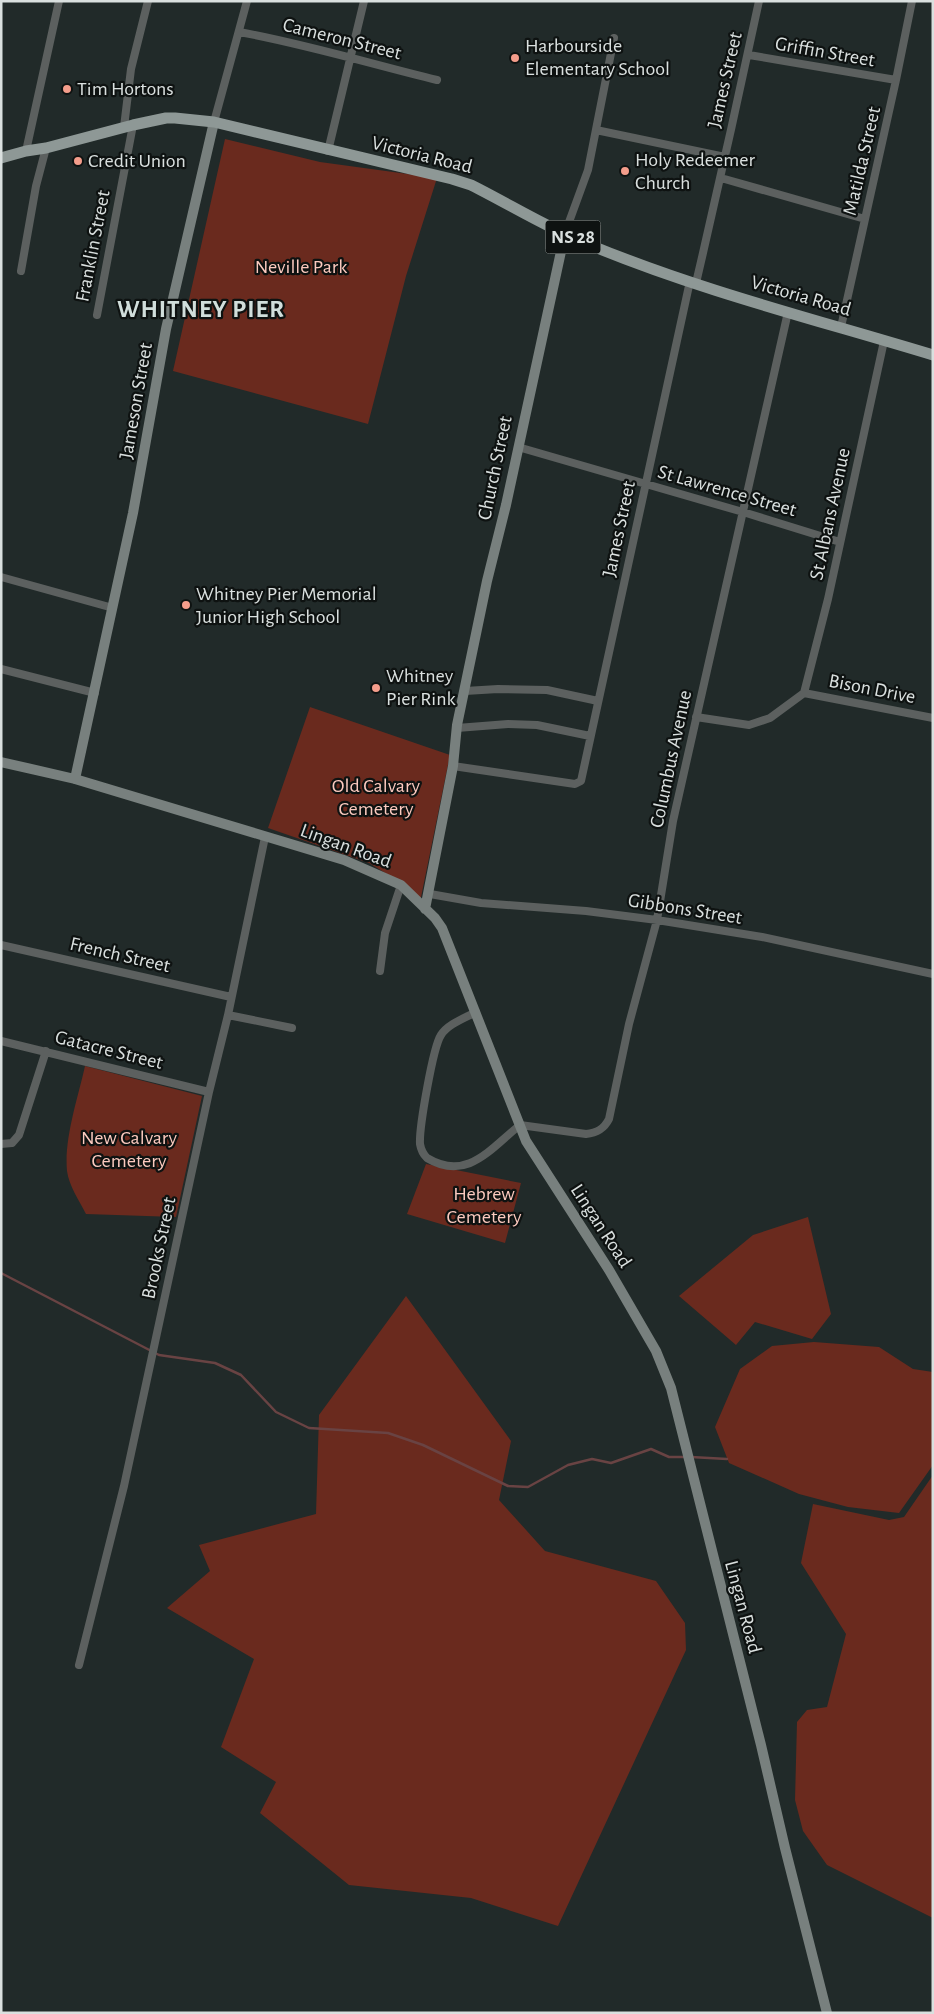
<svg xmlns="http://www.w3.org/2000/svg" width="934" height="2014" font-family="'Alegreya Sans',sans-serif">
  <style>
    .green { fill: #6a2a1e }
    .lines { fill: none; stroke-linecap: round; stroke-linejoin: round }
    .stream { stroke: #694343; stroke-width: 2.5 }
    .street { stroke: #5c605f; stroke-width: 8 }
    .secondary { stroke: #78807e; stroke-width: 10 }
    .primary { stroke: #8e9896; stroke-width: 11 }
    .poi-dot { fill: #f49d8b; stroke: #0e1211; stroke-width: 2 }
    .labels { text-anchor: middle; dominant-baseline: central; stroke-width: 4.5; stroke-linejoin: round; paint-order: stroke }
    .shield { fill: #0e1211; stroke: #9da2a1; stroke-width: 1 }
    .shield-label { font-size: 19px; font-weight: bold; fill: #dae0df }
    .street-label { font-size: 20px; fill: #dae0df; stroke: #0e1211 }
    .poi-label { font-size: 20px; fill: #dae0df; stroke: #0e1211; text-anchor: start }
    .park-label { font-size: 20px; fill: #fccabf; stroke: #0e1211 }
    .district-label { font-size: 25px; font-weight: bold; letter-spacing: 1px; fill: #d1dedb; stroke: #0e1211 }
  </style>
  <rect width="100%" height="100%" fill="#212a29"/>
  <path class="green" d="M225,139L320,162L437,178L406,276L368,424L173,371Z
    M310,707L450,755L420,902L400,882L369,863L268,828Z
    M85,1066L202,1096L176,1217L86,1214C79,1200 69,1186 67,1171C64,1138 78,1098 85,1066Z
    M426,1164L521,1183L505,1243L407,1214Z
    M808,1217L831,1314L812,1339L755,1322L736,1345L679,1296L753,1235Z
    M406,1296L511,1441L499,1500L545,1551L656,1581L685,1623L686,1650L558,1926L471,1898L349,1885L260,1813L276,1782L221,1747L254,1659L167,1608L210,1571L199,1545L316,1514L319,1415Z
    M814,1342L879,1347L913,1369L933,1372V1465L899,1513L848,1507L799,1494L729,1463L715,1427L740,1369L772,1346Z
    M933,1475V1918L827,1865L803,1831L795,1800L797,1722L807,1710L827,1707L846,1634L801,1563L813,1504L889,1520L904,1517Z"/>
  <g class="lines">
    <path class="stream" d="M1,1273L159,1355L215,1363L241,1375L276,1412L309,1428L388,1433L423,1445L508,1486L528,1487L568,1465L592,1459L611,1463L651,1449L669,1457H686
      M691,1457L727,1459"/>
    <path class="street" d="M239,32C306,44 371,64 437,80
      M749,55L896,80
      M214,122L247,1
      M124,127L131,69L148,1
      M596,130L725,157
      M26,151L59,1
      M328,151L364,1
      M721,178L865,219
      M565,233L588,170L614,38
      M21,271L36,186L46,148
      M696,283C718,189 739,95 759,1
      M97,315L133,125
      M841,327L896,80L912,1
      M518,447L743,512L840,542
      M1,577L113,608
      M1,669L95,693
      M465,691L498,689L547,690L598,701
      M804,693L828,599L884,341
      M804,693L933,718
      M696,717L749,725L770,718L804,693
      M457,728L508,724L537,725L590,736
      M453,766L575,784L581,781L690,281
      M430,894L481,903L586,911L657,920L762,937L933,974
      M1,945L231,997
      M380,971L385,933L401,885
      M476,1012C465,1018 448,1024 441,1035C433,1047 419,1128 420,1144C421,1150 423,1154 427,1158C467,1182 490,1149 520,1125L586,1134C597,1133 604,1129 609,1119L629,1024L657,920L673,821L788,312
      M228,1015L292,1028
      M1,1041L209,1092
      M1,1144L12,1143L19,1135L46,1051
      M79,1665L124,1486L209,1092L228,1015L265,837"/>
    <path class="secondary" d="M1,762L75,779L344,860L401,885L435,918L442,928L526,1141L609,1270L656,1351L671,1388L761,1745L785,1848L827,2013
      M75,779L133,513L166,329L214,122
      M425,909L453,766L457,725L487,581L506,505L565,233"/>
    <path class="primary" d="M1,158L26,151L46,148L133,125L166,118H175L214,122L452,179L471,185C511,205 549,229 590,245C701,291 818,320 933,355"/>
  </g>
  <g class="poi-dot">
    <circle cx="515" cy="58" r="5"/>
    <circle cx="67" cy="89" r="5"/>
    <circle cx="78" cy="161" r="5"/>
    <circle cx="625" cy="171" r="5"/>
    <circle cx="186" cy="605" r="5"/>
    <circle cx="376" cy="688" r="5"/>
  </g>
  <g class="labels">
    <rect class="shield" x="545.5" y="220.5" width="55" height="33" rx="4"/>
    <g class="shield-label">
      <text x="573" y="237">NS 28</text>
    </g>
    <g class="street-label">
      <text transform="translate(342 39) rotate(14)">Cameron Street</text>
      <text transform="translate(825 52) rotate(10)">Griffin Street</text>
      <text transform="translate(725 80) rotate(-77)">James Street</text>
      <text transform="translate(422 155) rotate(14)">Victoria Road</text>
      <text transform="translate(862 161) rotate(-77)">Matilda Street</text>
      <text transform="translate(93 246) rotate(-79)">Franklin Street</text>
      <text transform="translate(801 296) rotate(16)">Victoria Road</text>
      <text transform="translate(136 401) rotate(-80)">Jameson Street</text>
      <text transform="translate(495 468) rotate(-78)">Church Street</text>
      <text transform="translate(727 491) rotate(16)">St Lawrence Street</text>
      <text transform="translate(830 514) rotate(-78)">St Albans Avenue</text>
      <text transform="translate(619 529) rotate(-78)">James Street</text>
      <text transform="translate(872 689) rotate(11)">Bison Drive</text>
      <text transform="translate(671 759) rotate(-78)">Columbus Avenue</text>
      <text transform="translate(346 846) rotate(20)">Lingan Road</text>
      <text transform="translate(685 909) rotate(9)">Gibbons Street</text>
      <text transform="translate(120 955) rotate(13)">French Street</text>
      <text transform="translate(109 1050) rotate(14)">Gatacre Street</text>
      <text transform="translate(601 1226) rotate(57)">Lingan Road</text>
      <text transform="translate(159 1248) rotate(-78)">Brooks Street</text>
      <text transform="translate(743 1607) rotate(75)">Lingan Road</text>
    </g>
    <g class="poi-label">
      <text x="525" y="46">Harbourside<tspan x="525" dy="23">Elementary School</tspan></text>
      <text x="77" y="89">Tim Hortons</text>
      <text x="635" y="160">Holy Redeemer<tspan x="635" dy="23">Church</tspan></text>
      <text x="88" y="161">Credit Union</text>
      <text x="196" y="594">Whitney Pier Memorial<tspan x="196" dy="23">Junior High School</tspan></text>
      <text x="386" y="676">Whitney<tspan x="386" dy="23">Pier Rink</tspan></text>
    </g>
    <g class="park-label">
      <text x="301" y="267">Neville Park</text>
      <text x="376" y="786">Old Calvary<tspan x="376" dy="23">Cemetery</tspan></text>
      <text x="129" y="1138">New Calvary<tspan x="129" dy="23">Cemetery</tspan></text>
      <text x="484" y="1194">Hebrew<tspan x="484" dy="23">Cemetery</tspan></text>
    </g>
    <g class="district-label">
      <text x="201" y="309">WHITNEY PIER</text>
    </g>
  </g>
  <rect width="934" height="2014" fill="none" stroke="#dae0df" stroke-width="5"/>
</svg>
